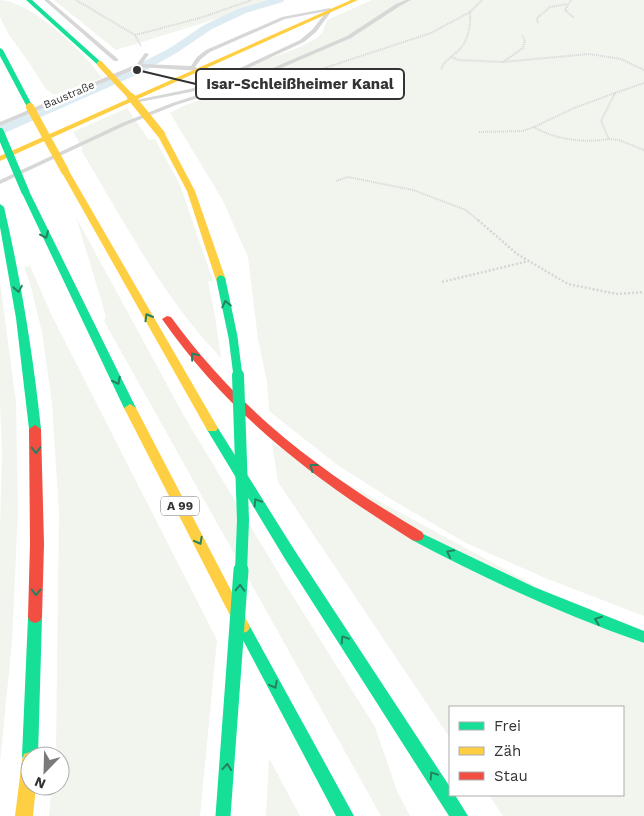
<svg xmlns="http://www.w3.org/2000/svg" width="644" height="816" font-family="'Work Sans',sans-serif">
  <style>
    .green { fill: #f1f5ed }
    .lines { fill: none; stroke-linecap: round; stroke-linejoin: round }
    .canal { fill: #ddebf3; fill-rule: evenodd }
    .path-far1 { stroke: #d6d6d6; stroke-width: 2; stroke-dasharray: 1 1; stroke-linecap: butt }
    .path { stroke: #d6d6d6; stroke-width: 2.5; stroke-dasharray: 2 2; stroke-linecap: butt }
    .lane { fill: #d7d7d7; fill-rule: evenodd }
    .fast { fill: #16e098; fill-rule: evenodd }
    .slow { fill: #ffcf43; fill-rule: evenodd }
    .jam { fill: #f24e42; fill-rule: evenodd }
    .fast-bridge-far3 { stroke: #16e098; stroke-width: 8 }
    .fast-bridge-far2 { stroke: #16e098; stroke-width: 9 }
    .fast-bridge-far1 { stroke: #16e098; stroke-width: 12 }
    .fast-bridge { stroke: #16e098; stroke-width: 15 }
    .slow-bridge-far1 { stroke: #ffcf43; stroke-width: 6 }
    .slow-bridge { stroke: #ffcf43; stroke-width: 8 }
    .oneway { stroke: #268160 }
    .labels { text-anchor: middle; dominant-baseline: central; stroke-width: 5; stroke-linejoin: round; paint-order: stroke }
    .far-street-label { font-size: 11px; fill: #333; stroke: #fff }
    .shield { fill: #fff; stroke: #707070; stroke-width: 1 }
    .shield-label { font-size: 12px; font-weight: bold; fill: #333 }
    .leader { fill: none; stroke: #333; stroke-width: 2 }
    .callout-dot { fill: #333; stroke: #fff; stroke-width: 2 }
    .callout { fill: #fff; stroke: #333; stroke-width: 2 }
    .callout-label { font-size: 15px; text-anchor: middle; font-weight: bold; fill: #333 }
  </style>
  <rect width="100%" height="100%" fill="#fff"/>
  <path class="green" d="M0,0C29,0 87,54 102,78L54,95L46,89L30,64L9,35L0,17Z
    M54,0H277L116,50Z
    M372,0H644V616L545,578L466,543L389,498L336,464L269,411L267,382L258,339L248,257L222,199L170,113L185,105L233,90L217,87C239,62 283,58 311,41C314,39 319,37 321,34C324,31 325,24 327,20Z
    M127,108L149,140L155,139L180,185L213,281H208L215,316L221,358C163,298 124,221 81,150L83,149L73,132Z
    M76,217L184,416L284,582L375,727L397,791L410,816H381L104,321L106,316Z
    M30,266L51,314L217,640L200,816H49L52,786H60V756H56L59,511L52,404L42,332L30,283L24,267Z
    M0,282L16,402L18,510L12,641L0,764V529L2,452L0,403Z
    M272,443L644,645V816H503L489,795H623V707H450V738L278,482Z
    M269,758L300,816H266Z"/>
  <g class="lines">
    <path class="canal" d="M268,0H284L283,2L246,13L212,29L178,52L141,73L0,135V126L133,67L170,48L204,25L238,9Z"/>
    <path class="path-far1" d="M76,0L135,35L141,46
      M571,0L565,10L574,18
      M470,12L482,0
      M538,23L537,18L550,7L567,4
      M135,35L200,18L252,0
      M522,35L525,40L523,48L503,62L589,54L621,59L644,70
      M451,57L459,60L503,62
      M270,86L431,33L470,12C471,27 468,42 457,52C450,58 444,61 441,70
      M615,93L601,121L609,139C584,143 556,140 534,127L574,108Z
      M615,93L644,83
      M479,132L523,131L534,127
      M609,139L619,140L644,150
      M336,181L348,177L413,190L466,210L479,221"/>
    <path class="path" d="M478,220L517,254L568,284L617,294L644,292
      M442,282L529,261"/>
    <path class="lane" d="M44,0H49L118,59V61H114Z
      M406,0H411L400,6L351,38L249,82L176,105L126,125L0,184V180L122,123L172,103L245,80L347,36L396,4Z
      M330,8L332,10L285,19L210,52L201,59L195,67L200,69V71L140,67L0,126V122L137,64L145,53L149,54L142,64L191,66L197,57L206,50L282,17Z
      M327,11L331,12L316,32L304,42L214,84L191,92L134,103L131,101L190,89L210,82L300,40L312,30Z"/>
    <path class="fast" d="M26,0H32L102,63V65H98Z
      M0,48L3,50L33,107L32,108L27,107L0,56Z
      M22,189L29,191L136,408L134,411H126L124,408L21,191Z
      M0,204L4,207C21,280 33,354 41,429L35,433L29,429L16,318L0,227Z
      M212,424L216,425L295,551L450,787V795H455L468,816H449L285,559L206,428Z
      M417,531L534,587L644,631V643C564,615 487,580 412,540L410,536L412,532Z
      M35,611L40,613L42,617L38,756H30V764L24,762L22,756L28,617L30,613Z
      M243,621L248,623L354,816H336L236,627L238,623Z"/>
    <path class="slow" d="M351,0H358L0,161V156Z
      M158,132L165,134L195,191L226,280L224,282H218L216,280L187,191L157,134Z
      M62,169L69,171L218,428L216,431H208L206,428L61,171Z
      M130,404L136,408L248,623L250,627L248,631L243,633L238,631L124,408Z
      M30,752L36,756H30V786H36L33,816H15L22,760L24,754Z"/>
    <path class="jam" d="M167,316L171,317C241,413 321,472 422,532L424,536L422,540L417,541L412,540C313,478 230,416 162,319Z
      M35,425L41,429L44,544L42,617L40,621L35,623L30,621L28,617L30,544L29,429Z"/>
    <path class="fast-bridge-far3" d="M0,132L25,191"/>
    <path class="fast-bridge-far2" d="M221,280L233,337L238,376"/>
    <path class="fast-bridge-far1" d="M238,375L243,520L241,571"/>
    <path class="fast-bridge" d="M223,816L241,570"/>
    <path class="slow-bridge-far1" d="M100,64L132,98"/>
    <path class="slow-bridge" d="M131,97L161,134
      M30,107L65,171"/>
  </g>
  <defs><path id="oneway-chevron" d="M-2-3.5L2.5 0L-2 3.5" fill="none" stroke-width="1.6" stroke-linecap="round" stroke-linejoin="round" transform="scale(1.25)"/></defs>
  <g class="oneway">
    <use href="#oneway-chevron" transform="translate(45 235) rotate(66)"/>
    <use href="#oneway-chevron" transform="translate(18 289) rotate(80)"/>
    <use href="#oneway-chevron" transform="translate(226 304) rotate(-102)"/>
    <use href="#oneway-chevron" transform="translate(148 317) rotate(-120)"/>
    <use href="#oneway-chevron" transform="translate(194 356) rotate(-129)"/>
    <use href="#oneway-chevron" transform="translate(117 381) rotate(63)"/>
    <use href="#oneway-chevron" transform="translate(36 450) rotate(89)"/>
    <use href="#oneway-chevron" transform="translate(313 467) rotate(-143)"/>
    <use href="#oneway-chevron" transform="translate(257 502) rotate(-122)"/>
    <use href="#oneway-chevron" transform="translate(199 541) rotate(62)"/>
    <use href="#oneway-chevron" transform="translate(450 553) rotate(-152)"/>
    <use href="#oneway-chevron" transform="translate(240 588) rotate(-88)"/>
    <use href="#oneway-chevron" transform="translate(36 592) rotate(91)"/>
    <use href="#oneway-chevron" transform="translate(598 620) rotate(-159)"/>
    <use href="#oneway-chevron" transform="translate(344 639) rotate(-123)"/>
    <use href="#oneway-chevron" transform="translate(274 685) rotate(62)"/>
    <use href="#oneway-chevron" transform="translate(227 767) rotate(-85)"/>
    <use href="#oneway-chevron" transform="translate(433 775) rotate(-123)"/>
  </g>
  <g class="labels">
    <g class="far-street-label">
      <text transform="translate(69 95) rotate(-23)">Baustraße</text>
    </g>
    <rect class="shield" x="161" y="496.5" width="38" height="19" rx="4"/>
    <g class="shield-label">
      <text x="180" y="506">A 99</text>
    </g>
  </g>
  <path class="leader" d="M137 70L196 84"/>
  <circle class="callout-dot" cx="137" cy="70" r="5"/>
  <rect class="callout" x="196" y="69" width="208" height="30" rx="5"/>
  <g class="callout-label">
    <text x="300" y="89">Isar-Schleißheimer Kanal</text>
  </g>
  <rect x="449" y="706" width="175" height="90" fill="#ffffff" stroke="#adadad"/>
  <rect x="459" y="722" width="25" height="8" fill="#16e098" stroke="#adadad"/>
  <text x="494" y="731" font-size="15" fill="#333333">Frei</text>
  <rect x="459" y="747" width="25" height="8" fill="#ffcf43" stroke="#adadad"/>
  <text x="494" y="756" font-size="15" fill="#333333">Zäh</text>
  <rect x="459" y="772" width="25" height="8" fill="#f24e42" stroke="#adadad"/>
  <text x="494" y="781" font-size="15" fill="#333333">Stau</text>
  <g transform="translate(45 771) rotate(203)"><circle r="24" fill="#ffffff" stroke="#adadad"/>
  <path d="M0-4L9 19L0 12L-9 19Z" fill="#7a7a7a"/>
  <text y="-8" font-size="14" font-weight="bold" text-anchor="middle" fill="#333333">N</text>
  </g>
</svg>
